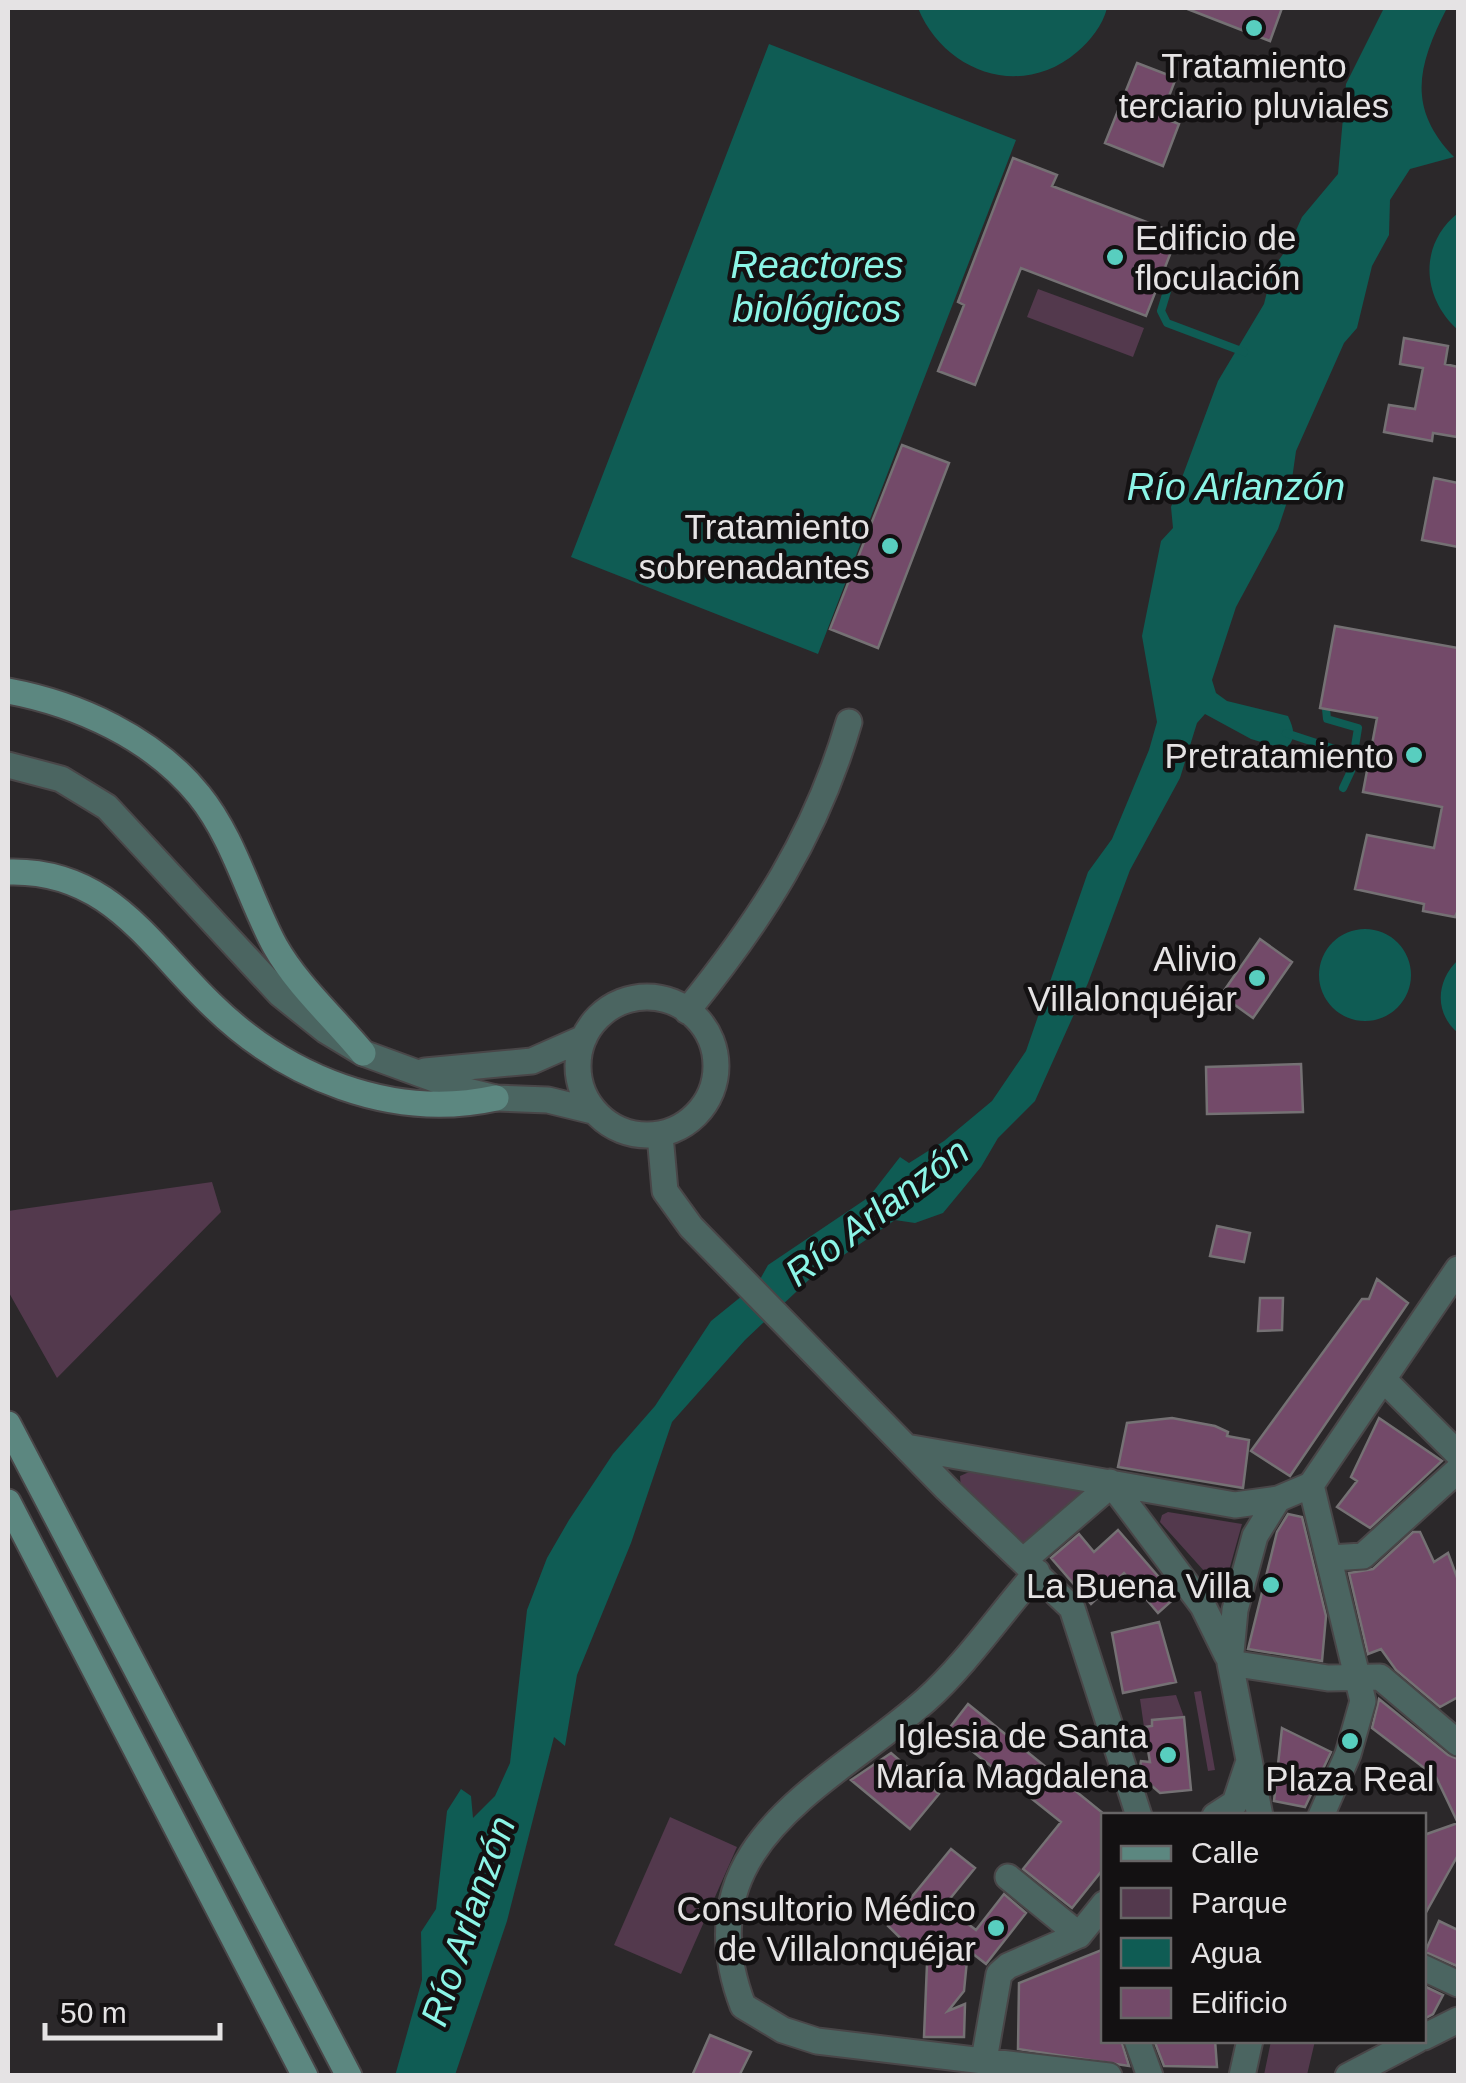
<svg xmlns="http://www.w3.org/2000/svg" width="1466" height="2083" font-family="Arial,sans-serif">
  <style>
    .green { fill: #53394d }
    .water { fill: #0f5c54 }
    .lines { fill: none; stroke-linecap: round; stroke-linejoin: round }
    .stream { stroke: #0f5c54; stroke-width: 8 }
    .building { fill: #734a69; stroke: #757174; stroke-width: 2.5 }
    .street-casing { stroke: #494648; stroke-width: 29 }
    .secondary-casing { stroke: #494648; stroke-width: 29 }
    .street { stroke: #4b6561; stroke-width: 25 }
    .secondary { stroke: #5c8780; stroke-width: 25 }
    .poi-dot { fill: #58cebf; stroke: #131112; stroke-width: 4 }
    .labels { text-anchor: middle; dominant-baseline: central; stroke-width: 9; stroke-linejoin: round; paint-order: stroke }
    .poi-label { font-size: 35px; fill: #e5e3e4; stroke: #131112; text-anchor: end }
    .water-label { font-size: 38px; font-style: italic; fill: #8cf5e7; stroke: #131112 }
  </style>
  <rect width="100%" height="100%" fill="#2b282a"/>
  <path class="green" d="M1038,289L1144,328L1133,357L1027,317Z
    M212,1182L221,1212L57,1378L8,1291V1211Z
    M976,1469L1091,1489L1026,1548L961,1489L960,1476Z
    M1168,1512L1242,1524L1223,1592L1160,1522L1162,1515Z
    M1201,1691L1215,1770L1208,1771L1194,1692Z
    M1176,1695L1184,1717L1152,1720V1726L1144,1727L1140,1699Z
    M670,1817L737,1847L681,1974L614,1945Z
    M1271,2041H1315L1307,2075H1264Z"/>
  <path class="water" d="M918,8H1107C1103,25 1090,41 1077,52C1021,100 944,72 918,8Z
    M1384,8H1447C1418,65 1406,107 1454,157L1410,169L1390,200L1389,235L1372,266L1357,328L1344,343L1296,451L1290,493L1278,529L1236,607L1212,680L1216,693L1227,701L1288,716C1294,729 1297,739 1285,749L1251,739L1205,714L1197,723L1180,778L1130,870L1088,983L1035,1101L998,1138L981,1167L943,1213L915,1223L895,1220L813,1276L745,1340L672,1422L631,1543L577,1675L565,1746L554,1737L507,1921L455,2075L395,2076L422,1980L421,1932L436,1909L447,1811L461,1789L471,1796L473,1818L495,1796L510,1763L527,1610L547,1558L569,1520L613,1454L655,1406L711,1321L758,1283L768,1265L869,1197L900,1157L909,1163L944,1141L992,1101L1026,1051L1088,872L1112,839L1149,750L1157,722L1142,636L1161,541L1173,528L1171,507L1218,381L1264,304L1273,268L1289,246L1302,217L1338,174L1346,84Z
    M769,44L1016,140L818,654L571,557Z
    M1458,213V330C1422,298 1418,245 1458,213Z
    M1319 975a46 46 0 1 1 92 0a46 46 0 1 1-92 0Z
    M1458,960V1033C1434,1013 1436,981 1458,960Z"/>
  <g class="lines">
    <path class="stream" d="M1168,288L1161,311L1167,323L1244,352
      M1326,709L1327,719L1358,728L1351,771L1343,788
      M1286,733L1353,755"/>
  </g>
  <path class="building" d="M1185,8H1282L1270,41Z
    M1137,63L1176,78L1161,117L1179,124L1163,166L1105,143Z
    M1013,158L1057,175L1052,186L1178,234L1146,316L1021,268L975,385L938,371L964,305L958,302Z
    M1404,338L1448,346L1445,364L1458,367L1457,437L1433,433L1432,441L1384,432L1389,405L1415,409L1423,368L1400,364Z
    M902,445L949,463L878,648L830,629Z
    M1434,478L1458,483V547L1422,540Z
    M1335,626L1458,648V910L1455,917L1423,911L1424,904L1355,889L1367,835L1434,848L1442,807L1363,792L1377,718L1320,708Z
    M1260,939L1292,962L1253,1018L1221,995Z
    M1301,1064L1303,1112L1207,1114L1206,1067Z
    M1217,1226L1250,1233L1244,1262L1210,1256Z
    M1377,1279L1408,1303L1290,1476L1251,1451L1362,1299H1369Z
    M1260,1298H1283L1282,1330L1258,1331Z
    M1172,1418L1215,1426L1228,1432L1227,1436L1249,1440L1243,1488L1118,1467L1127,1423Z
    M1379,1418L1442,1461L1370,1528L1337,1507L1357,1481L1351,1477Z
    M1288,1514L1302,1517L1326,1616L1322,1661L1248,1649L1277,1532Z
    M1118,1530L1176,1597L1158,1613L1124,1573L1091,1604L1051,1558L1079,1534L1094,1552Z
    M1413,1532H1420L1434,1562L1448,1553L1458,1580V1697L1440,1707L1396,1670L1381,1649L1368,1654L1349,1573L1373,1569Z
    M1159,1622L1176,1682L1123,1693L1112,1633Z
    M1379,1699L1448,1755L1458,1759V1855L1424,1916V1835L1458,1823L1436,1777L1372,1728Z
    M968,1704L1104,1814V1868L1072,1908L1023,1869L1061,1822L947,1731Z
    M1184,1717L1191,1790L1160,1793L1145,1780L1140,1767L1141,1761L1150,1762L1144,1727L1152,1726V1720Z
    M1282,1728L1331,1752L1305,1807L1274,1801Z
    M891,1753L939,1794L910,1829L851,1780Z
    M951,1849L975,1868L944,1906L976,1930L1004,1894L1026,1913L986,1964L968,1950L964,1991L948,2011L965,2004L964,2037H924L927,1964L888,1926Z
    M1439,1921L1458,1930L1457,1966L1425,1952Z
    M1104,1949V2040H1121L1129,2066L1018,2049L1019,1983Z
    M1424,1986L1443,1995L1433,2014L1424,2019Z
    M710,2035L751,2052L739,2076H692Z
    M1154,2040H1215L1217,2067L1164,2066Z"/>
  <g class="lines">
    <g class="street-casing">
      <path id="street" d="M8,765L61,779L107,807L280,994L325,1030L363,1053L467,1091L496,1098L548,1100L593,1111
        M578 1066a69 69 0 1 1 138 0a69 69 0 1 1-138 0Z
        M687,1011C761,920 816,835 849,722
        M425,1071L532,1061L584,1038
        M660,1135L665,1191L691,1227L947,1489L1072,1608L1139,1816
        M1383,1379L1458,1454
        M906,1447L1235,1505L1278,1499L1311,1485L1458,1269
        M1110,1482L1203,1606L1227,1655
        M1311,1485L1363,1701L1348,1754L1321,1816
        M1330,1558L1363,1556L1458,1470
        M1024,1560L1112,1484
        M1037,1572C1000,1614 967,1663 926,1700C829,1786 681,1844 743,2006L783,2030L817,2041L1109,2076
        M1230,1663L1328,1678L1380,1677L1458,1743
        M1215,1816L1235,1803L1248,1764
        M1260,1816L1230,1663L1235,1610L1255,1536L1278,1499
        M1008,1877L1079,1935
        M1424,1968L1458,1984
        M1424,2037L1458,2020
        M1137,2040L1150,2076
        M984,2060L999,1974L1008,1966L1079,1935L1104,1904
        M1242,2076L1250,2040
        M1348,2076L1417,2040"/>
    </g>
    <g class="secondary-casing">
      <path id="secondary" d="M8,691C78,704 153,738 199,795C234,838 249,898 275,946C297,985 334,1018 363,1053
        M8,872C108,869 148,943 211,1004C285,1077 392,1121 496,1098
        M8,1424L349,2076
        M8,1502L305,2076"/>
    </g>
    <use href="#street" class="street"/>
    <use href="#secondary" class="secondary"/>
  </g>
  <g class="poi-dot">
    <circle cx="1254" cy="28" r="10"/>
    <circle cx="1115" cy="257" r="10"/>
    <circle cx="890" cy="546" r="10"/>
    <circle cx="1414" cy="755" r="10"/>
    <circle cx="1257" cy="978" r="10"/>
    <circle cx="1271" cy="1585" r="10"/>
    <circle cx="1350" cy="1741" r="10"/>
    <circle cx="1168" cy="1755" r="10"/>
    <circle cx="996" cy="1928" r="10"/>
  </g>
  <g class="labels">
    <g class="poi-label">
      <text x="1254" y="65" text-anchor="middle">Tratamiento<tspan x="1254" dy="40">terciario pluviales</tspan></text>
      <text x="1135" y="237" text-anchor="start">Edificio de<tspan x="1135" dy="40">floculación</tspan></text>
      <text x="870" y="526">Tratamiento<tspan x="870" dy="40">sobrenadantes</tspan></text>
      <text x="1394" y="755">Pretratamiento</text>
      <text x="1237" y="958">Alivio<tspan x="1237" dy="40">Villalonquéjar</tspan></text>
      <text x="1251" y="1585">La Buena Villa</text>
      <text x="1148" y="1735">Iglesia de Santa<tspan x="1148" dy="40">María Magdalena</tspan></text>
      <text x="1350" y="1778" text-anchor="middle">Plaza Real</text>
      <text x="976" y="1908">Consultorio Médico<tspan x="976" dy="40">de Villalonquéjar</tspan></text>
    </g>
    <g class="water-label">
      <text x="817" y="265">Reactores<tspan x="817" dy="44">biológicos</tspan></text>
      <text x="1236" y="487">Río Arlanzón</text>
      <text transform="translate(877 1212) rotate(-37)">Río Arlanzón</text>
      <text transform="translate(468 1921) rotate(-71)">Río Arlanzón</text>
    </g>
  </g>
  <rect width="1466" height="2083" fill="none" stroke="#e5e3e4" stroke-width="20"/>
  <rect x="1101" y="1813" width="325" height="230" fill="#131112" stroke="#676566" stroke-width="2.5"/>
  <rect x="1121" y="1846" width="50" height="15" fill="#5c8780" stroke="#676566" stroke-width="2.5"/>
  <text x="1191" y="1863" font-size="30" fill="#e5e3e4">Calle</text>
  <rect x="1121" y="1888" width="50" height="30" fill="#53394d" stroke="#676566" stroke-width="2.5"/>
  <text x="1191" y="1913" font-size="30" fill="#e5e3e4">Parque</text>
  <rect x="1121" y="1938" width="50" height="30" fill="#0f5c54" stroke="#676566" stroke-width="2.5"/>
  <text x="1191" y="1963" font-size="30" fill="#e5e3e4">Agua</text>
  <rect x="1121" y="1988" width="50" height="30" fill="#734a69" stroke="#676566" stroke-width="2.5"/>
  <text x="1191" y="2013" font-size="30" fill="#e5e3e4">Edificio</text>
  <path d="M45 2023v15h175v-15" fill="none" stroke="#e5e3e4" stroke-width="5"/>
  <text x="60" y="2023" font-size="30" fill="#e5e3e4" stroke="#131112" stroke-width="8" paint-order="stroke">50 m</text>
</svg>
